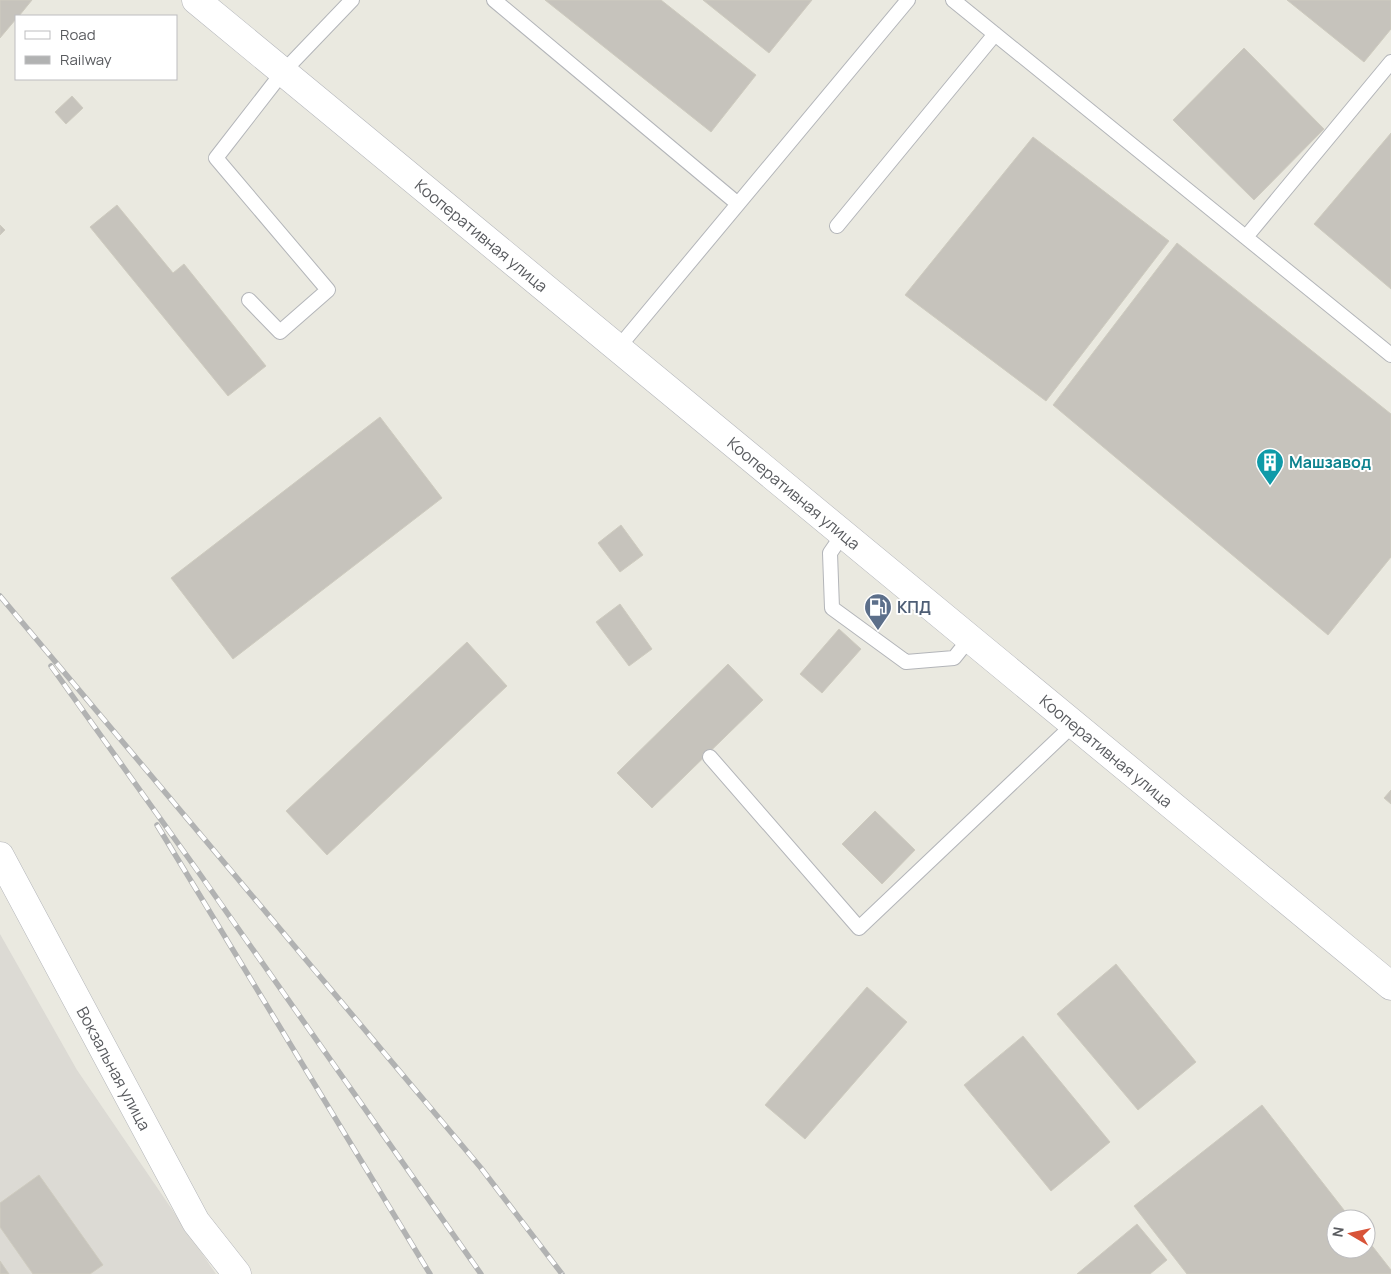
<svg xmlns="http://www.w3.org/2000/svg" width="1391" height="1274" font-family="Manrope,sans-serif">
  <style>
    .industrial { fill: #dcdad4 }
    .building { fill: #c6c3bc; stroke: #cecbbf }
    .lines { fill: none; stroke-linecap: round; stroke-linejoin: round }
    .service-casing { stroke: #b3b5b9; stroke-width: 16 }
    .minor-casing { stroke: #b3b5b9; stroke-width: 29 }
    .secondary-casing { stroke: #b4b6bb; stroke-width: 29 }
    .service { stroke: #fff; stroke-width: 14 }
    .minor { stroke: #fff; stroke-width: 28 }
    .secondary { stroke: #fff; stroke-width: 28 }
    .rail-casing { stroke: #b1b2b2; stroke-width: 5.5 }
    .rail { stroke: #fff; stroke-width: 4; stroke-dasharray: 11; stroke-linecap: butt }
    .labels { text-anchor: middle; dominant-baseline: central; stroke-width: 4; stroke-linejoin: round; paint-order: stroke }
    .street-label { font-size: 16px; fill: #595b5f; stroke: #fff }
    .culture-label { font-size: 16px; font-weight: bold; fill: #0d838f; stroke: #fff; text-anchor: start }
    .service-label { font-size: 16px; font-weight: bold; fill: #4e5e75; stroke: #fff; text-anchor: start }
  </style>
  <rect width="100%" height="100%" fill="#eae9e0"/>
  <path class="industrial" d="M0,934L77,1070L216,1274H0Z"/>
  <path class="building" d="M0,0H32L19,16H16V19L0,38Z
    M545,0H661L756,75L711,132Z
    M703,0H812L769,53Z
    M1287,0H1391V29L1364,62Z
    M1244,48L1324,129L1254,200L1173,120Z
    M72,96L83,108L66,124L55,112Z
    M1391,133V289L1314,224Z
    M1033,137L1169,241L1046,401L905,295Z
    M117,205L173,273L184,264L266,366L228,396L90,227Z
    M0,225L5,230L0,235Z
    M1177,243L1391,414V557L1328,635L1053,405Z
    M380,417L442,498L233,659L171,578Z
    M621,525L643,555L620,572L598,543Z
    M620,604L652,649L629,666L596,622Z
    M839,629L861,649L822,693L800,674Z
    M467,642L507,686L327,855L286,811Z
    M728,664L763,700L652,808L617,773Z
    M1391,790V804L1384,798Z
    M875,811L915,850L882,884L842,844Z
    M1116,964L1196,1062L1138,1110L1057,1014Z
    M867,987L907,1022L805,1139L765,1105Z
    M1023,1036L1110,1142L1051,1191L964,1085Z
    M1262,1105L1351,1219H1336V1249H1366V1238L1391,1270V1274H1187L1134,1206Z
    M39,1175L103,1265L90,1274H33L0,1227V1203Z
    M1137,1224L1167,1260L1150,1274H1077Z
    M0,1261L9,1274H0Z"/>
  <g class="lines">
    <g class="service-casing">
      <path id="service" d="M494,0L738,204
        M953,0L1391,355
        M837,226L995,34
        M1246,237L1391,62
        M249,300L280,332L328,290L216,158L282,73L352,0
        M618,348L908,0
        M843,534L830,553L832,608L906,662L954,658L970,638
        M710,757L859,928L1074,724"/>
    </g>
    <g class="minor-casing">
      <g id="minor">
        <path id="s1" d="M0,856L196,1222L237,1274"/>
      </g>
    </g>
    <g class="secondary-casing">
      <g id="secondary">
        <path id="s2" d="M196,0L1391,986"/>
      </g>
    </g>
    <use href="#service" class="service"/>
    <use href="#minor" class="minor"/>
    <use href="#secondary" class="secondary"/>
    <g class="rail-casing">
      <path id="rail" d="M0,596L481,1168L562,1274
        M51,666L197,870L481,1274
        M157,825L430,1274"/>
    </g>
    <use href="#rail" class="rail"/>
  </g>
  <defs>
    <g id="building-pin" transform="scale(1.4375)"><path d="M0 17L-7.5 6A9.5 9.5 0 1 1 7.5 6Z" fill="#0f9aa8" stroke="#fff"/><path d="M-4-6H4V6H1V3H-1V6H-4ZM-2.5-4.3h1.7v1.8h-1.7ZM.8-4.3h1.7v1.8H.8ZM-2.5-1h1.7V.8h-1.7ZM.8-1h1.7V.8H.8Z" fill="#fff"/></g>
    <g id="fuel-pin" transform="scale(1.4375)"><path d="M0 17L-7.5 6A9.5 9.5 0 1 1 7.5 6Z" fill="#5c6f8a" stroke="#fff"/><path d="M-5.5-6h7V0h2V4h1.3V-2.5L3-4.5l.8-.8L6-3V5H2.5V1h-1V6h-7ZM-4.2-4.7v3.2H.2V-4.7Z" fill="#fff"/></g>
  </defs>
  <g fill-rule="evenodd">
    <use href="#building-pin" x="1270" y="462"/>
    <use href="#fuel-pin" x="878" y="607"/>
  </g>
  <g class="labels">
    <g class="street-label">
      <text stroke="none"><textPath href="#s2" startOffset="370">Кооперативная улица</textPath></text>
      <text stroke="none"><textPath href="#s2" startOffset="775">Кооперативная улица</textPath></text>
      <text stroke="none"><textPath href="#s2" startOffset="1180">Кооперативная улица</textPath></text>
      <text stroke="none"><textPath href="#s1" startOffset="241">Вокзальная улица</textPath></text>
    </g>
    <g class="culture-label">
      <text x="1289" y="462">Машзавод</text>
    </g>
    <g class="service-label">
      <text x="897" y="607">КПД</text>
    </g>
  </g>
  <rect x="15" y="15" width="162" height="65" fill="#ffffff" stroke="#bdbdbf"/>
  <rect x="25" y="31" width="25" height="8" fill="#ffffff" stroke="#bdbdbf"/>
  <text x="60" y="40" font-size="15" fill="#595b5f">Road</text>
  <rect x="25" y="56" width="25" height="8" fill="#b1b2b2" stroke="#bdbdbf"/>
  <text x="60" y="65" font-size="15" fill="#595b5f">Railway</text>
  <g transform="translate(1351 1234) rotate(279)"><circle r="24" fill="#ffffff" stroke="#bdbdbf"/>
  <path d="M0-4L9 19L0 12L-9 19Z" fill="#d85338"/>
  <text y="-8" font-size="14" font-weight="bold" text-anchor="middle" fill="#595b5f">N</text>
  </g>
</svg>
